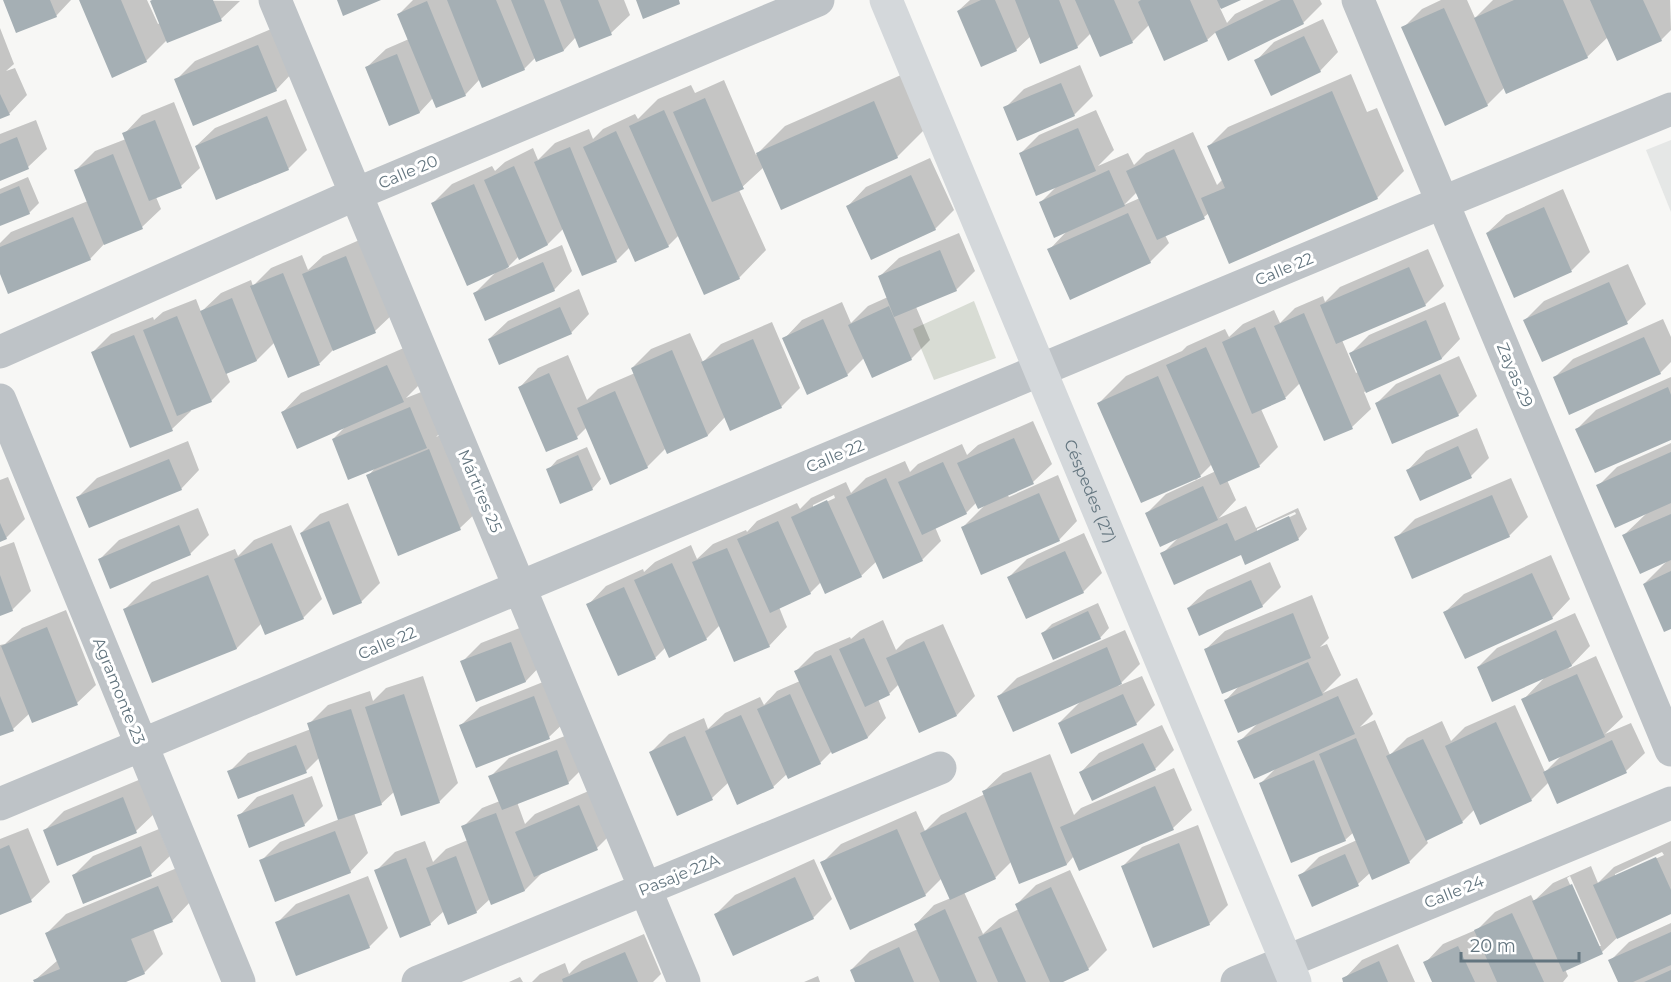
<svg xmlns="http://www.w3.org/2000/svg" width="1671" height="982" font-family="Montserrat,sans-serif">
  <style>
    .built { fill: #e5e7e6 }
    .green { fill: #d8dcd4 }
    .shadow { fill: #0003; fill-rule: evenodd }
    .building { fill: #a5afb4 }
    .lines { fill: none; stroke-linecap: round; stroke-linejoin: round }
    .minor { stroke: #bec3c7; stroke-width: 33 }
    .major { stroke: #d4d8db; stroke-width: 33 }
    .labels { text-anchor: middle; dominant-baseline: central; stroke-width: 6; stroke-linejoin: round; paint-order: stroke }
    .street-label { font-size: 16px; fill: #63757f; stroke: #fff }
  </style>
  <rect width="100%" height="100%" fill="#f7f7f5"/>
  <path class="built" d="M1671,140V212L1646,150Z"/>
  <path class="green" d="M974,301L996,358L934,380L913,329Z"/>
  <path class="shadow" d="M4,0H71L56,16Z
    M81,0H147L158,24L160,23L153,0L240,1L221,19L167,40L146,61Z
    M413,0H624L630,15L611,33L580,46L576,37L564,50L537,60L536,57L524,69L480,79L465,95L433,98L420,112L390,124L367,67L386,49L409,39L399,14Z
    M970,0H1237L1220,8L1227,23L1235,14L1264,0H1320L1322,4L1303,23L1216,32L1207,40L1150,24L1132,42L1091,33L1077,47L1031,36L1016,50L958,11Z
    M1441,0H1467L1475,18L1493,0H1670L1671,30L1661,40L1608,37L1587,57L1505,87L1487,105L1403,28L1422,9Z
    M1323,19L1338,52L1320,71L1256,61L1274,42Z
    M276,27L294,71L276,90L176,80L195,61Z
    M0,28L14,64L6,71L15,68L27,95L9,114L0,118Z
    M1080,65L1093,96L1074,115L1005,108L1024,89Z
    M1351,74L1367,112L1377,108L1404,171L1377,198L1209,213L1204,217L1165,235L1169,243L1150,262L1049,250L1067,231L1040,203L1058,185L1020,154L1039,135L1096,110L1114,150L1098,166L1128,153L1134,165L1146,153L1193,132L1217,185L1223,179L1209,146L1228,127ZM1137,192L1140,198L1124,205Z
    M901,75L924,130L897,157L764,167L739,190L766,250L739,278L679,235L668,246L630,247L616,261L564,228L548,244L519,256L506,269L562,245L572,271L554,290L475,293L496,272L433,203L452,184L492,166L495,171L505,162L533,148L538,160L555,143L589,129L593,139L603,129L635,114L638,119L658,99L691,85L695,93L724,80L756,155L785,126Z
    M286,99L307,150L288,169L196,146L215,128Z
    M174,102L200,168L181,186L156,197L161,209L142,227L106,242L90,259L0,270V243L11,232L88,201L76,170L95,151L126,139L124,134L142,115Z
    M36,120L47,149L28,167L0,179V134Z
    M930,158L954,210L935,229L848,206L866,187Z
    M28,177L39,203L29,213L0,225V189Z
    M1563,189L1590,252L1572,270L1515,296L1487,233L1506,215Z
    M959,233L975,271L956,290L916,307L930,340L911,359L872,376L864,358L847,375L784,339L802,320L842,302L851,323L868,306L888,297L880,276L899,258Z
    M364,238L394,313L375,331L335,348L320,363L288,376L275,342L257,360L226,372L230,382L211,401L190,409L191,411L172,429L93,352L111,334L153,317L154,320L163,312L196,299L201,312L221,293L251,280L253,286L271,268L302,255L308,270L323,256Z
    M1428,249L1444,286L1425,305L1342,340L1356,373L1358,372L1351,353L1369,335L1445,302L1460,339L1442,358L1364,392L1371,409L1352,427L1325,439L1300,383L1286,397L1261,409L1278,447L1259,466L1227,480L1236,500L1219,518L1246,506L1256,528L1298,508L1307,529L1298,539L1242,553L1162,554L1179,537L1147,513L1166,494L1216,471L1212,464L1196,480L1099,403L1126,376L1182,351L1187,346L1225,329L1229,337L1243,324L1274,310L1280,323L1295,308L1323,296L1325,302L1340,287ZM1295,512L1296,514L1257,533V529Z
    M1628,264L1646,304L1627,322L1525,320L1544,301Z
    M579,289L589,314L571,333L489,339L508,321Z
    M1663,319L1671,337V362L1660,373L1554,378L1573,359Z
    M772,322L800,388L781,407L725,417L708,435L668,452L666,448L647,467L587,427L577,437L520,387L538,368L568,355L587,400L598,389L635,373L632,368L651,349L690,333L703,362L721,344Z
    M406,347L422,382L406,398L429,389L445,428L436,437L447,432L479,510L460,528L368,476L376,467L333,439L346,426L283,412L301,393Z
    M1459,356L1477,396L1458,415L1377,403L1396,384Z
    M1671,377V438L1577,429L1596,410Z
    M1033,421L1052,464L1033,482L1007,494L1009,497L1058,475L1077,521L1059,540L962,528L985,505L977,502L966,513L935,527L941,541L922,560L877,561L861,576L821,582L810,593L779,607L787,627L769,646L720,625L706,639L666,647L655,658L588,605L606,586L643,569L644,572L655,562L691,545L697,559L713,544L746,530L747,532L757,521L797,503L800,509L811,498L846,482L851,493L866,478L905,461L910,472L918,464L962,444L967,455L978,445ZM834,495L835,498L813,508V505Z
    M1477,428L1489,458L1471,476L1408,470L1426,451Z
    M188,441L199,470L181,489L78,497L97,478Z
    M1671,443V627L1644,584L1668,560L1624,535L1648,512L1598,486L1617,467Z
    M587,447L601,479L592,489L548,470L557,460Z
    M8,477L25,519L6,538L0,540V480Z
    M1511,478L1528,517L1509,536L1396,538L1415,519Z
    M348,503L380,583L361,602L301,533L320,514Z
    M198,508L209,535L190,554L100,559L119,540Z
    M291,525L322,599L303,618L262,623L237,648L153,681L125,609L152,582L235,549L238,556L254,540Z
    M1084,533L1102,573L1083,592L1009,577L1027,559Z
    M14,542L31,591L12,610L0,614V547Z
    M1551,555L1570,599L1552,618L1445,612L1464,594Z
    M1270,562L1281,587L1262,606L1188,608L1207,590Z
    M1312,595L1329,638L1320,647L1327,644L1341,675L1323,693L1357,678L1373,714L1360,727L1375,720L1390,755L1407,738L1442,721L1451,741L1465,727L1515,705L1545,772L1562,755L1523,700L1545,677L1478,667L1497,648L1575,613L1590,646L1568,669L1596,656L1623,717L1605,734L1631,723L1645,753L1626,771L1549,782L1531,800L1475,809L1462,822L1426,839L1428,843L1409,862L1371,872L1358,884L1300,876L1319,857L1357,840L1354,832L1345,840L1261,783L1276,768L1239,742L1258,723L1226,700L1240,685L1206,649L1225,631Z
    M1098,603L1109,628L1100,638L1043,633L1052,624Z
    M66,610L96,685L77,703L33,721L30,713L13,729L0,735V645L5,644L22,628Z
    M883,620L896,650L906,640L943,624L975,696L957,715L899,684L889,694L878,699L886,718L868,737L832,751L820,763L788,777L787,774L773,787L729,782L712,798L651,752L669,734L704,718L708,729L725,713L760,697L764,705L777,691L800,681L796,671L815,652L850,637L851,639L860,631Z
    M530,624L544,662L526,681L477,700L462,662L481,643Z
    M1125,630L1140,664L1118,686L1142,676L1155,705L1136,724L1059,723L1082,700L998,697L1017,678Z
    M423,676L458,783L439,802L395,791L381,804L354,813L368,853L350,872L261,861L280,842L340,819L320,757L306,771L229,772L248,753L311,729L309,724L328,705L370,691L373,701L386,688Z
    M553,678L568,719L549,737L461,725L480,707Z
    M1162,725L1174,750L1155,769L1081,772L1099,753Z
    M575,732L587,764L568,783L517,802L525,824L535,814L598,787L616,829L597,848L543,872L525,890L492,903L490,899L476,912L444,911L430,924L376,871L395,852L425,841L433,862L446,849L468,840L463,827L482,808L500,801L490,777L509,758Z
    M1050,754L1074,815L1081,808L1174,768L1192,810L1173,828L1080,869L1074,856L1067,864L1020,882L1012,861L995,878L964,892L983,934L999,919L1019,909L1017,904L1036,885L1070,870L1107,950L1088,969L1059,982H857L851,970L870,951L918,929L916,924L934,905L951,898L942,878L925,895L822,863L841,844L916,811L925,831L941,815L985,794L984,791L1003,773Z
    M312,776L323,806L304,825L239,816L257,797Z
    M141,779L155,813L136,831L45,830L64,811Z
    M1198,825L1228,905L1209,924L1123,866L1142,847Z
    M28,828L50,882L31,900L0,913V839Z
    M159,829L170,856L151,874L74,875L93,856Z
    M1671,841V913L1619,936L1602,952L1565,969L1568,976L1563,982H1434L1425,963L1443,944L1478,929L1495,912L1531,895L1534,901L1553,883L1591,866L1598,883L1614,867ZM1662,852L1664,855L1615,877V874ZM1570,876L1601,946H1598L1567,878Z
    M814,859L832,899L813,918L734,954L716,914L735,895Z
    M177,868L190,902L172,921L153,929L163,954L144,973L122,982H36L35,980L58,960L47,933L66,914Z
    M368,876L388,928L369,947L277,923L296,904Z
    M1671,923V982H1620L1610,961L1629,942Z
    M644,934L661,974L653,982H532L540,974L565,963L569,974L582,961Z
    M1398,944L1415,982H1345L1344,979L1362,960Z
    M818,976L820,982H804Z
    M520,977L523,982H509Z"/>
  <path class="building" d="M3,0H50L57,17L16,33Z
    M79,0H121L147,62L112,78Z
    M152,0H213L222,21L167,43L150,1Z
    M337,0H381L343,16Z
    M447,0H496L525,70L482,88Z
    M511,0H544L564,51L536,62Z
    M560,0H598L612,35L579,48Z
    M636,0H679L680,4L643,19Z
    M981,0H995L1017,51L981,67L957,11Z
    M1015,0H1059L1078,48L1040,64Z
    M1075,0H1114L1133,43L1100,57Z
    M1141,0H1190L1208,41L1164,61L1138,2Z
    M1217,0H1241L1221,9Z
    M1281,0H1293L1304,24L1228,61L1215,32Z
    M1514,0H1563L1588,58L1506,94L1474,18Z
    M1590,0H1643L1662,41L1617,61Z
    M427,1L466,96L436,108L397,14Z
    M1444,8L1488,106L1445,126L1401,27Z
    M1304,36L1321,72L1271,96L1254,60Z
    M258,45L277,91L193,126L174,79Z
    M397,54L420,113L389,126L365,67Z
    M1061,83L1075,116L1017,141L1003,107Z
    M1332,91L1378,199L1229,264L1201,198L1225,188L1207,146Z
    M0,94L10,115L0,119Z
    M705,98L744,189L712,202L673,112Z
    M874,101L898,158L781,210L756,153Z
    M664,110L740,279L704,295L629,126Z
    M267,116L289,170L216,200L195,146Z
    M155,120L182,188L149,201L122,133Z
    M1078,128L1096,171L1036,196L1019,153Z
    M616,131L669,247L635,262L583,147Z
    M17,137L29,169L0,181V144Z
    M570,147L617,262L582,276L534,162Z
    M1174,149L1205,219L1157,240L1126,171Z
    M113,154L143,229L104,245L74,170Z
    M514,166L548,245L519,260L484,180Z
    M1109,170L1125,206L1054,238L1039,202Z
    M911,175L936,230L871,260L846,206Z
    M474,184L509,267L467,286L431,203Z
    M19,186L30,214L0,226V194Z
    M1544,207L1572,272L1514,298L1486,233Z
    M1128,213L1151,263L1070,300L1047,249Z
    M73,217L91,260L8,294L0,274V247Z
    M940,250L957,291L894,317L878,276Z
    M346,256L376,333L333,351L302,274Z
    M543,262L555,291L485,321L473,293Z
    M1409,267L1426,306L1336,344L1320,305Z
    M283,273L320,365L288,378L250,286Z
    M1609,282L1628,324L1542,362L1523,320Z
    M232,298L257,361L226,374L200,311Z
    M889,306L912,360L872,378L848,325Z
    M560,307L572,334L499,365L488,339Z
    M1304,313L1353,429L1324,441L1274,326Z
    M177,316L212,402L177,416L143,330Z
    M823,319L848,376L807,395L782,338Z
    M1426,320L1442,359L1366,393L1349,353Z
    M1255,327L1286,399L1252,414L1222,342Z
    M134,335L173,431L130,448L91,352Z
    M1644,337L1661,374L1569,415L1553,377Z
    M753,339L782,408L730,431L701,362Z
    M1206,347L1260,467L1220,485L1166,365Z
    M672,350L708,436L667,454L631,368Z
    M387,365L404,402L297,449L281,412Z
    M549,373L578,439L546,452L518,387Z
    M1440,374L1459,416L1392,444L1375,403Z
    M1158,376L1201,477L1141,503L1097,403Z
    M1668,387L1671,395V440L1595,473L1575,429Z
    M615,391L648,468L610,485L577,408Z
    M410,407L427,448L348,480L332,439Z
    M1014,438L1034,484L978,509L957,463Z
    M1458,446L1472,478L1420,501L1406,470Z
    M429,449L461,530L398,556L366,475Z
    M1671,452V503L1615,528L1596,485Z
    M578,455L593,490L560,504L546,469Z
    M169,459L182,490L89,528L76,497Z
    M943,462L967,514L922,535L898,482Z
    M886,478L923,561L883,579L846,497Z
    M1203,486L1218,520L1160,547L1145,513Z
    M1039,493L1060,541L981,575L961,527Z
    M1492,495L1510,537L1412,579L1394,537Z
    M827,500L862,577L825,594L791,517Z
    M1671,514V560L1640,574L1622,535Z
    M1289,516L1299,540L1245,565L1241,555L1174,585L1160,553L1227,523L1235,541Z
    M329,521L362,603L333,615L300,533Z
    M778,521L811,594L770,613L737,539Z
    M0,523L7,539L0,542Z
    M179,525L191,555L110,589L98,559Z
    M272,543L304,619L265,635L234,559Z
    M727,548L770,647L734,662L692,562Z
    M1065,551L1084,593L1026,619L1007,577Z
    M672,563L707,640L669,658L634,580Z
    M1671,571V629L1664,632L1643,584Z
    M1532,573L1553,619L1465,659L1443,612Z
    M0,575L13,611L0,616Z
    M208,575L237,649L152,683L123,609Z
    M1251,580L1263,607L1199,636L1187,608Z
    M624,587L656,659L618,676L586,604Z
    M1088,611L1101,639L1053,660L1041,633Z
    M1293,613L1311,658L1222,694L1204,649Z
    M47,627L78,705L32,723L1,646Z
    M1556,630L1572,666L1492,702L1477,667Z
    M864,638L890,695L865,707L839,649Z
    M924,641L957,716L919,733L886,658Z
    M511,642L526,682L476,702L460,661Z
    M1107,647L1122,684L1013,732L997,696Z
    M831,655L868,738L832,754L794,671Z
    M1308,662L1323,695L1238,733L1224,700Z
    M1577,674L1605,737L1549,762L1521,699Z
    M404,694L440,803L401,816L365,707Z
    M790,694L821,764L788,779L757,709Z
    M1123,694L1137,725L1071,754L1058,723Z
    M0,696L14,731L0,736Z
    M534,696L550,739L476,768L459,725Z
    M1338,696L1355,734L1254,779L1237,741Z
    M351,709L382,805L338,820L307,723Z
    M741,715L774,788L737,805L705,731Z
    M1496,722L1532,801L1480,825L1445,746Z
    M685,736L713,800L677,816L649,752Z
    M1356,738L1410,863L1372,880L1319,754Z
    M1423,739L1463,823L1426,841L1386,756Z
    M1612,740L1627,773L1557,804L1543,772Z
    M1143,743L1156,770L1092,801L1079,772Z
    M296,745L307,773L238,799L227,771Z
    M557,750L569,784L502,810L488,776Z
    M1314,760L1346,841L1291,863L1259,783Z
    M1031,772L1067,865L1019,884L982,791Z
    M1155,786L1174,830L1079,871L1060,827Z
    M293,794L305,826L249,848L237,815Z
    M123,797L137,833L57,866L43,830Z
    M579,805L598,850L534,877L515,832Z
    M966,812L996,879L950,900L920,833Z
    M496,813L525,891L491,905L461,826Z
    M897,829L926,896L850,930L820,862Z
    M335,831L351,873L275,902L259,860Z
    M1179,843L1210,925L1153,948L1121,866Z
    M9,845L32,902L0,915V849Z
    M141,846L152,876L83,904L72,875Z
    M1345,854L1359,886L1312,907L1298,875Z
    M456,856L477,913L448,925L426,868Z
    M1656,857L1671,890V914L1617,939L1593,885Z
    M406,858L431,925L400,938L374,870Z
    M795,877L814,919L733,956L714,914Z
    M1572,884L1603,954L1563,972L1532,901Z
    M158,886L173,922L131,939L145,974L126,982H34L33,980L60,969L45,933Z
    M1051,887L1089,970L1063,982H1050L1015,904Z
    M349,894L370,948L296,976L275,922Z
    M945,909L977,982H940L914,924Z
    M1512,913L1544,982H1497L1474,930Z
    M1001,927L1026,982H998L978,937Z
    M1671,932V965L1633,982H1618L1608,960Z
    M1458,946L1475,982H1432L1423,962Z
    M899,947L914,982H855L850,970Z
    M625,952L638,982H563L562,979Z
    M1379,961L1388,982H1343L1342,978Z
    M1671,970V982H1644Z"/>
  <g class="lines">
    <path class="minor" d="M275,0L684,982
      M1358,0L1671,750
      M0,352L356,194L818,0
      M0,400L239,982
      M0,804L1407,217L1671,109
      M418,982L940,768
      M1237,982L1671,803"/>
    <path class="major" id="s1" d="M886,0L1295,982"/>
  </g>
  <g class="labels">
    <g class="street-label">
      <text transform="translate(408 172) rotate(-23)">Calle 20</text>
      <text transform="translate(1284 269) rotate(-23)">Calle 22</text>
      <text transform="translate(1515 375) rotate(67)">Zayas 29</text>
      <text transform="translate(835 456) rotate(-23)">Calle 22</text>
      <text transform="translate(480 491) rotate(67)">Mártires 25</text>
      <text stroke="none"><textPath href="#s1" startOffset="532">Céspedes (27)</textPath></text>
      <text transform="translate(387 643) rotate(-23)">Calle 22</text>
      <text transform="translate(119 691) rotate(68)">Agramonte 23</text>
      <text transform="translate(679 875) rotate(-22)">Pasaje 22A</text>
      <text transform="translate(1454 892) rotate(-22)">Calle 24</text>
    </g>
  </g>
  <path d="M1461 952v9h118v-9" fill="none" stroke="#63757f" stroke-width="3"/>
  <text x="1470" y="952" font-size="18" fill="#63757f" stroke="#ffffff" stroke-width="4.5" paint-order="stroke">20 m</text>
</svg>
